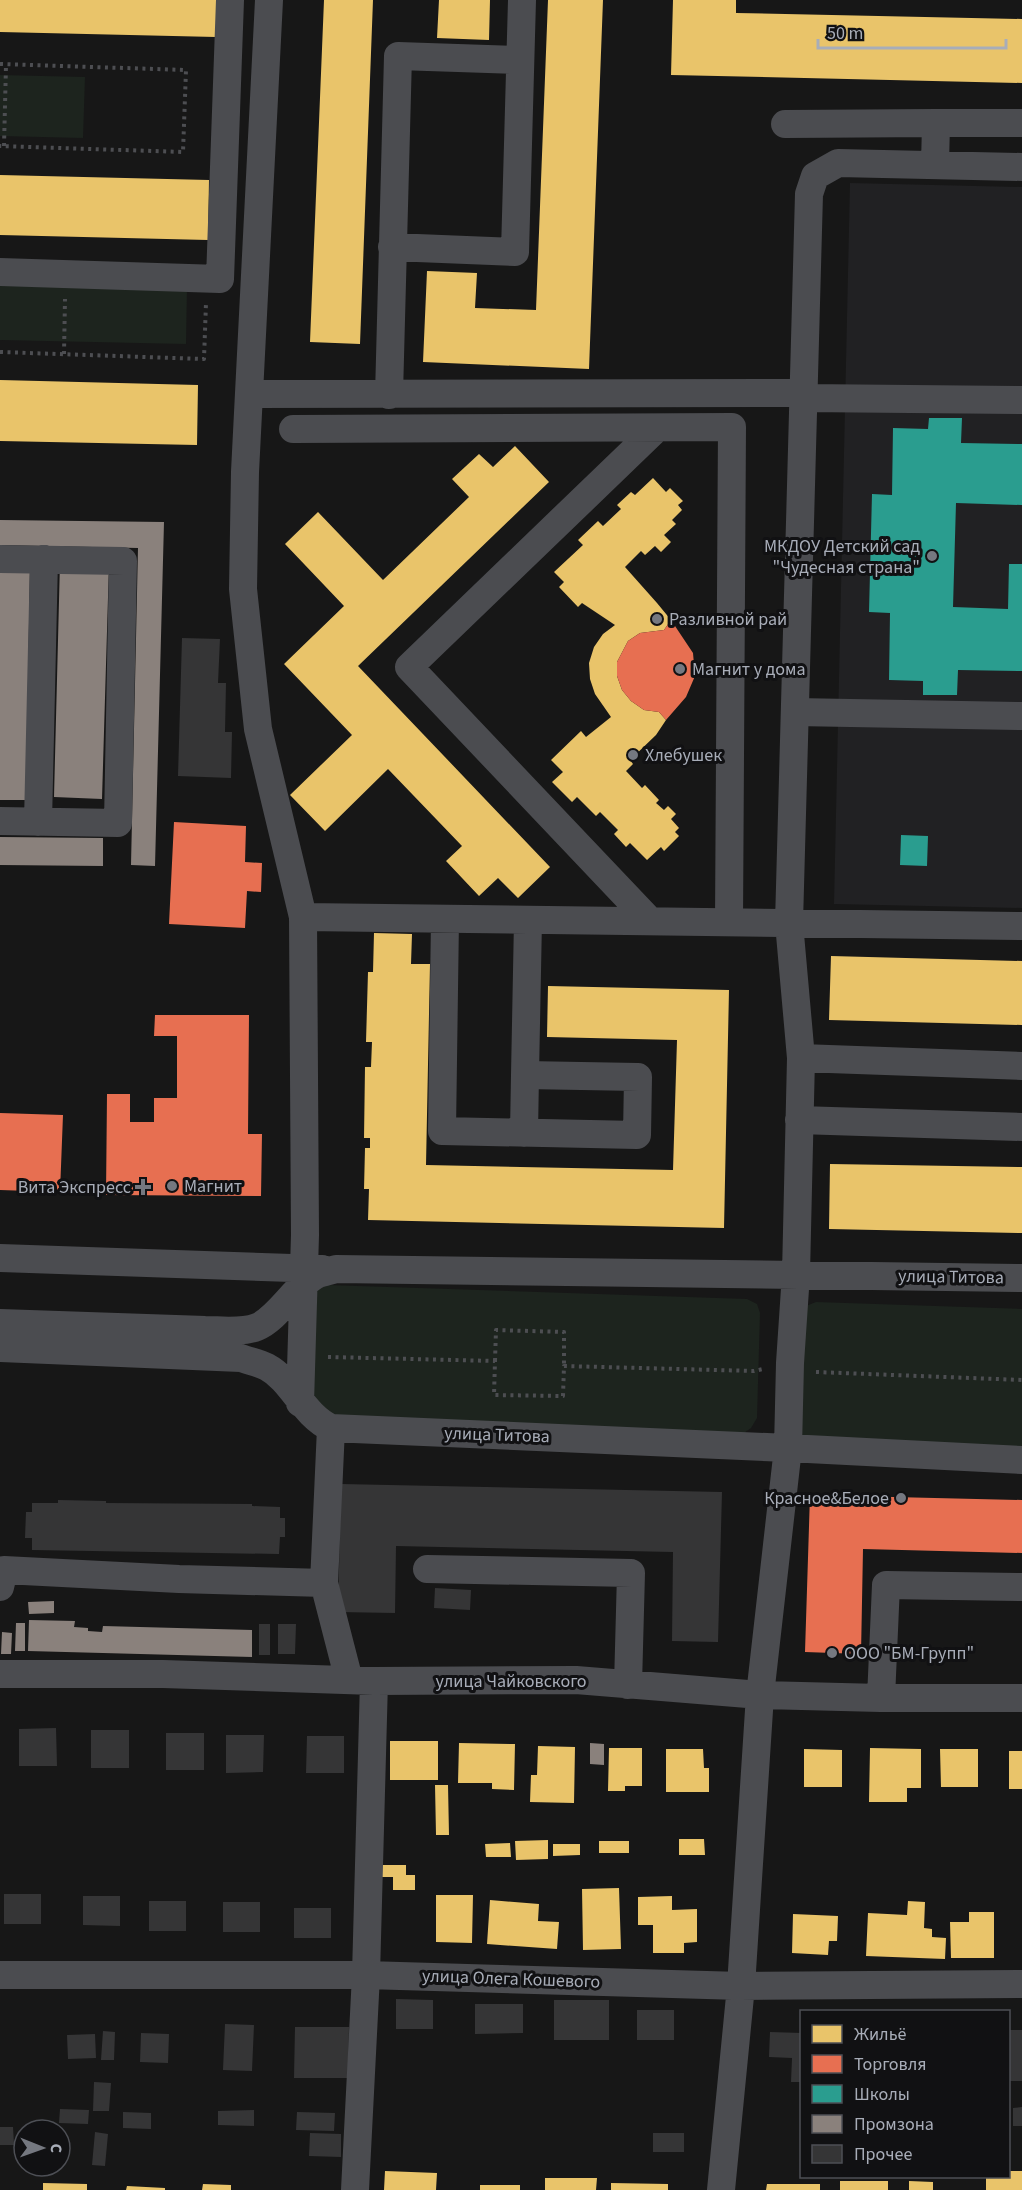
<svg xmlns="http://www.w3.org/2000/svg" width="1022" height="2190" font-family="'Source Sans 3',sans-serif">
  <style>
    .built { fill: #212123 }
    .green { fill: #1d241e }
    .homes { fill: #e9c46a }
    .shops { fill: #e76f51 }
    .schools { fill: #2a9d8f }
    .industry { fill: #8a817c }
    .building { fill: #353536 }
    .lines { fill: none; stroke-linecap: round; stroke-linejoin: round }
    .path { stroke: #4d4e52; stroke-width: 4; stroke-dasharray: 3 4.5; stroke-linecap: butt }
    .minor { stroke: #4b4c50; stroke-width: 28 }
    .poi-dot { fill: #757880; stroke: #111113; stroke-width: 2 }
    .labels { text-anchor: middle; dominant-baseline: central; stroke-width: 6; stroke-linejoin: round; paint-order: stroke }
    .poi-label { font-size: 18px; fill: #a8adb8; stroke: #111113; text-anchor: start }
    .street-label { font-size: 18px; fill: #a8adb8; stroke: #111113 }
  </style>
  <rect width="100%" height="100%" fill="#171717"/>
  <path class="built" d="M850,183L1022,187V908L834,904Z"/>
  <path class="green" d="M0,75L85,77L83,138L0,136Z
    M0,282L187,286L186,344L0,340Z
    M327,1285L747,1299L757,1304L760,1313L757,1418L751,1428L738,1437L340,1416L327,1413L311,1399L310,1294Z
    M816,1302L1022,1309V1453L805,1442L798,1424L806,1306Z"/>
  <path class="homes" d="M0,0H216V37L0,32Z
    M324,0H373L360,344L310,342Z
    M439,0H490L489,40L437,38Z
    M548,0H603L589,369L423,362L427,271L477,273L475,308L536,310Z
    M673,0H736V13L1022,19V83L671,75Z
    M0,175L209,180L208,240L0,235Z
    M0,380L198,385L197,445L0,441Z
    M515,446L549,482L358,666L550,867L518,898L498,878L479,896L446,861L462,846L388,769L325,831L290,795L352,735L284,664L344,606L285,544L318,512L383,580L469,497L452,479L479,454L493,467Z
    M653,478L666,492L670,488L683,501L678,505L682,510L672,520L676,524L664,535L671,542L661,552L655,546L645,555L641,551L625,567L657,603L671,620L664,630L640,633L628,641L617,662V676L622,690L631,701L644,710L659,712L666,720L656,735L630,760L633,764L626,771L642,788L645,785L659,800L656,803L664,810L668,806L676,814L671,819L679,828L675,832L679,836L664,851L661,847L647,860L630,843L626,847L614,834L618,830L600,812L596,816L577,797L572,802L552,782L563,772L551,760L581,731L586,737L611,717L595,694L590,679L589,663L594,647L603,634L615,625L582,603L578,607L559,587L564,582L554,572L583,545L578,540L598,521L603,526L621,509L617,505L631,492L635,495Z
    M374,933L412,934L411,964H430L426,1165L673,1170L677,1040L547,1037L548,986L729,990L724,1228L368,1220L369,1189H364L365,1148H370V1138H364L365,1067H371L372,1042H366L368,972H373Z
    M831,956L1022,961V1025L829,1020Z
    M830,1164L1022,1167V1233L829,1229Z
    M390,1741H438V1780H390Z
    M459,1743L515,1744L514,1790L492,1789V1783H458Z
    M538,1746L575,1747L574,1803L530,1802L531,1775H537Z
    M609,1748H642V1786H625V1791H608Z
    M870,1748L921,1749V1788H907V1802H869Z
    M666,1749H703L704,1768H709V1792H666Z
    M804,1749L842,1750V1787H804Z
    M940,1749H978V1787H941Z
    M1009,1751H1022V1789H1009Z
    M435,1785H448L449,1835H436Z
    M679,1839H704L705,1855H679Z
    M548,1840V1859L516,1860L515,1841Z
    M599,1841H629V1853H599Z
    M510,1843L511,1857H486L485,1844Z
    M553,1844H580V1855L553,1856Z
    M382,1865H406V1875H415V1890H393V1877H382Z
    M619,1888L621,1949L583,1950L582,1889Z
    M436,1895H473L472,1943L436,1942Z
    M672,1896V1910L697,1909V1942L684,1943V1953H653V1925H638V1897Z
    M490,1900L539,1904L538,1921L559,1922L557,1949L487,1944Z
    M908,1901L925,1902L924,1928L932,1929V1937L946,1938L945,1959L866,1956L868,1913L907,1915Z
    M969,1912H994V1958H951L950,1922H969Z
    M793,1914L838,1916L837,1941H829L828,1955L792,1953Z
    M385,2171L437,2173L436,2190H384Z
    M1008,2171H1022V2190H986V2176H1008Z
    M545,2178H597L596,2190H545Z
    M840,2181H888V2190H840Z
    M909,2181L933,2182V2190H909Z
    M43,2183L87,2184V2190H43Z
    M611,2183L668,2184V2190H611Z
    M203,2184L231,2185V2190H202Z
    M767,2184H820V2190H766Z
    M480,2185H520V2190H480Z
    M127,2186L165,2188V2190H126Z"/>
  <path class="shops" d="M671,620L693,653L695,676L686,697L666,720L659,712L644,710L631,701L622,690L617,676V662L628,641L640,633L664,630Z
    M174,822L246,826L245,862L262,863L261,892L247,891L245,928L169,924Z
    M155,1015H249L248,1134H262L261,1196L106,1195L107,1094H130V1122H154V1098H177V1036H154Z
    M0,1113L63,1115L60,1192L0,1190Z
    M810,1495L1022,1500V1553L863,1549L861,1654L805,1652Z"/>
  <path class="schools" d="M929,418H962L961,443L1022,444V505L956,503L953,607L1008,609L1009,564H1022V671L958,670L957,695H923V681L889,680L890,613L869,612L872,494L892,495L893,428L928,429Z
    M901,835L928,836L927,866L900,865Z"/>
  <path class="industry" d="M0,520L164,522L155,866L131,865L138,548L0,545Z
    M60,562L109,564L102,799L54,797Z
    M0,563L30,564L26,800H0Z
    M0,837L103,838V866L0,865Z
    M54,1601V1613L29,1614L28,1602Z
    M29,1620L75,1621L74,1627L88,1628V1631L102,1632L103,1626L252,1630V1657L28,1651Z
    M16,1623H25V1651H15Z
    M2,1632L12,1633L11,1654H1Z
    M590,1743L604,1744V1765L590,1764Z"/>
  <path class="building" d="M182,638L220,639L218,683H226L225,732H232L231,778L178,776Z
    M341,1484L722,1492L718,1642L672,1641L673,1552L396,1546L395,1613L338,1612Z
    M58,1500L106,1501V1503L252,1504V1506L280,1507V1518H285V1537H280L279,1554L32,1550V1538H25L26,1512H32V1503H58Z
    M435,1588L471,1590L470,1610L434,1608Z
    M259,1624H270V1655H259Z
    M278,1624H296L295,1654H278Z
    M56,1728L57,1766H19V1729Z
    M91,1730H129V1768H91Z
    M166,1733H204V1770H166Z
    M226,1735H264L263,1772L226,1773Z
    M307,1736H344V1773H306Z
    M4,1894H41V1924H4Z
    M83,1896H120V1926L83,1925Z
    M149,1901H186V1931H149Z
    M223,1902H260V1932H223Z
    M294,1908H331V1938H294Z
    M396,1999L433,2000V2029H396Z
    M554,2000H609V2040H554Z
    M475,2004H523V2033L475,2034Z
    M637,2010H674V2040H637Z
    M225,2024L254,2025L252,2071L223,2070Z
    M295,2027H349L348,2078H294Z
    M1008,2030H1022V2081H1008Z
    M103,2031L115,2032L114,2060H101Z
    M770,2032L802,2033V2082H791L792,2058L769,2057Z
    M141,2033L169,2034L168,2063L140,2062Z
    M95,2034L96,2058L68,2059L67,2035Z
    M94,2082L111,2083L109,2111H93Z
    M1022,2107V2126H1013V2108Z
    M60,2109L89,2110L88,2124L59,2123Z
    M254,2110V2126L218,2125V2111Z
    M123,2112L151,2113V2129L123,2128Z
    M297,2112L335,2113L334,2131L296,2130Z
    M0,2127H13L14,2145H0Z
    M95,2132L108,2134L105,2166L92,2165Z
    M310,2133L341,2134V2157L309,2156Z
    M653,2133H684V2152H653Z"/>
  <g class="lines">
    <path class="path" d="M0,64L186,70L183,152L0,146
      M4,146L6,65
      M0,352L204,359L206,303
      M64,354L65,299
      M328,1357L495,1361L494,1395L563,1396L564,1366L754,1371L763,1369
      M495,1361L496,1330L564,1332V1366
      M816,1372L1022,1380"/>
    <path class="minor" d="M269,0L245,472L243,589L258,729L303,917L305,1235L300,1403
      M785,124L936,123
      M935,165L936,123H1022
      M392,247L515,252L522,0
      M0,272L220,279L230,0
      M250,394L804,393
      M389,395L398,56L520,60
      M804,398L1022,400
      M293,429L732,427L729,921
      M0,559L123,561L118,823L0,821
      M795,712L1022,716
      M38,822L44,559
      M303,917L1022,926
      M445,919L442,1131L637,1135L638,1077L525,1075L528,920
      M650,921L409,667L657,428
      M801,1058L1022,1066
      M799,1120L1022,1127
      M524,1133L525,1075
      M0,1258L322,1269
      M0,1323L205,1330C220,1330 242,1333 257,1327C279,1318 295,1285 318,1274C323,1272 330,1271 336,1269L1022,1278
      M0,1348L241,1358C249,1361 259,1363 267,1367C293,1381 302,1414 331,1428L788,1448L1022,1460
      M331,1428L324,1583L349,1680
      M427,1569L631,1573L628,1685
      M0,1587L4,1570L179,1579L324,1583
      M0,1674H163L374,1681L576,1680L760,1695L881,1698H1022
      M881,1698L886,1585L1022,1587
      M0,1975H366L741,1986L1022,1984
      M355,2190L366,1975L374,1681
      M721,2190L741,1986L760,1695L788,1448L790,1363L796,1274L801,1058L789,923L809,194L815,176L838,163L1022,167"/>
  </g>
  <g class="poi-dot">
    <circle cx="932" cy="556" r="6"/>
    <circle cx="657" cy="619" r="6"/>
    <circle cx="680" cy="669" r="6"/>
    <circle cx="633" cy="755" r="6"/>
    <circle cx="172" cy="1186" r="6"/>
    <path d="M140 1178h6v6h6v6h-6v6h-6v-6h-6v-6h6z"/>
    <circle cx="901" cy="1498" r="6"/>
    <circle cx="832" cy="1653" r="6"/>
  </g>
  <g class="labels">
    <g class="poi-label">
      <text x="920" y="546" text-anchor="end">МКДОУ Детский сад<tspan x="920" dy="21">"Чудесная страна"</tspan></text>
      <text x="669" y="619">Разливной рай</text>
      <text x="692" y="669">Магнит у дома</text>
      <text x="645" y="755">Хлебушек</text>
      <text x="184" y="1186">Магнит</text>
      <text x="131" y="1187" text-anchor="end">Вита Экспресс</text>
      <text x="889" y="1498" text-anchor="end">Красное&amp;Белое</text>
      <text x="844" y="1653">ООО "БМ-Групп"</text>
    </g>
    <g class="street-label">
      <text transform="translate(951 1277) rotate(1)">улица Титова</text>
      <text transform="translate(497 1435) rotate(2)">улица Титова</text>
      <text x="511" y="1681">улица Чайковского</text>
      <text transform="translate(511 1979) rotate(2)">улица Олега Кошевого</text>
    </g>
  </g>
  <rect x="800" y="2010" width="210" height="168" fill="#111113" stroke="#4d4f55" stroke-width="1.5"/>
  <rect x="812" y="2025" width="30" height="18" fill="#e9c46a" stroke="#4d4f55" stroke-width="1.5"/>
  <text x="854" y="2040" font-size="18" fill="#a8adb8">Жильё</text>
  <rect x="812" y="2055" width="30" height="18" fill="#e76f51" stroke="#4d4f55" stroke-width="1.5"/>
  <text x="854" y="2070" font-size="18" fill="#a8adb8">Торговля</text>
  <rect x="812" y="2085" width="30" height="18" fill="#2a9d8f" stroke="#4d4f55" stroke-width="1.5"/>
  <text x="854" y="2100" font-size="18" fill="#a8adb8">Школы</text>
  <rect x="812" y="2115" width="30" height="18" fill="#8a817c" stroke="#4d4f55" stroke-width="1.5"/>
  <text x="854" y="2130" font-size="18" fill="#a8adb8">Промзона</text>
  <rect x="812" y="2145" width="30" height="18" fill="#353536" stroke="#4d4f55" stroke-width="1.5"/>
  <text x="854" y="2160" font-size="18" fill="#a8adb8">Прочее</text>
  <g transform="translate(42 2148) rotate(91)"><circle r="28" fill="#111113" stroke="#4d4f55" stroke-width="1.5"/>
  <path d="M0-4.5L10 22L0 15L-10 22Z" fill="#757880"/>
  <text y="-9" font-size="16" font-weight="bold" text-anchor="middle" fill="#a8adb8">С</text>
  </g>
  <path d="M818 39v9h188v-9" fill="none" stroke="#a8adb8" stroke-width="3"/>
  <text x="827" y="39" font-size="18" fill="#a8adb8" stroke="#111113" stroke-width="4.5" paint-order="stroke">50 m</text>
</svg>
